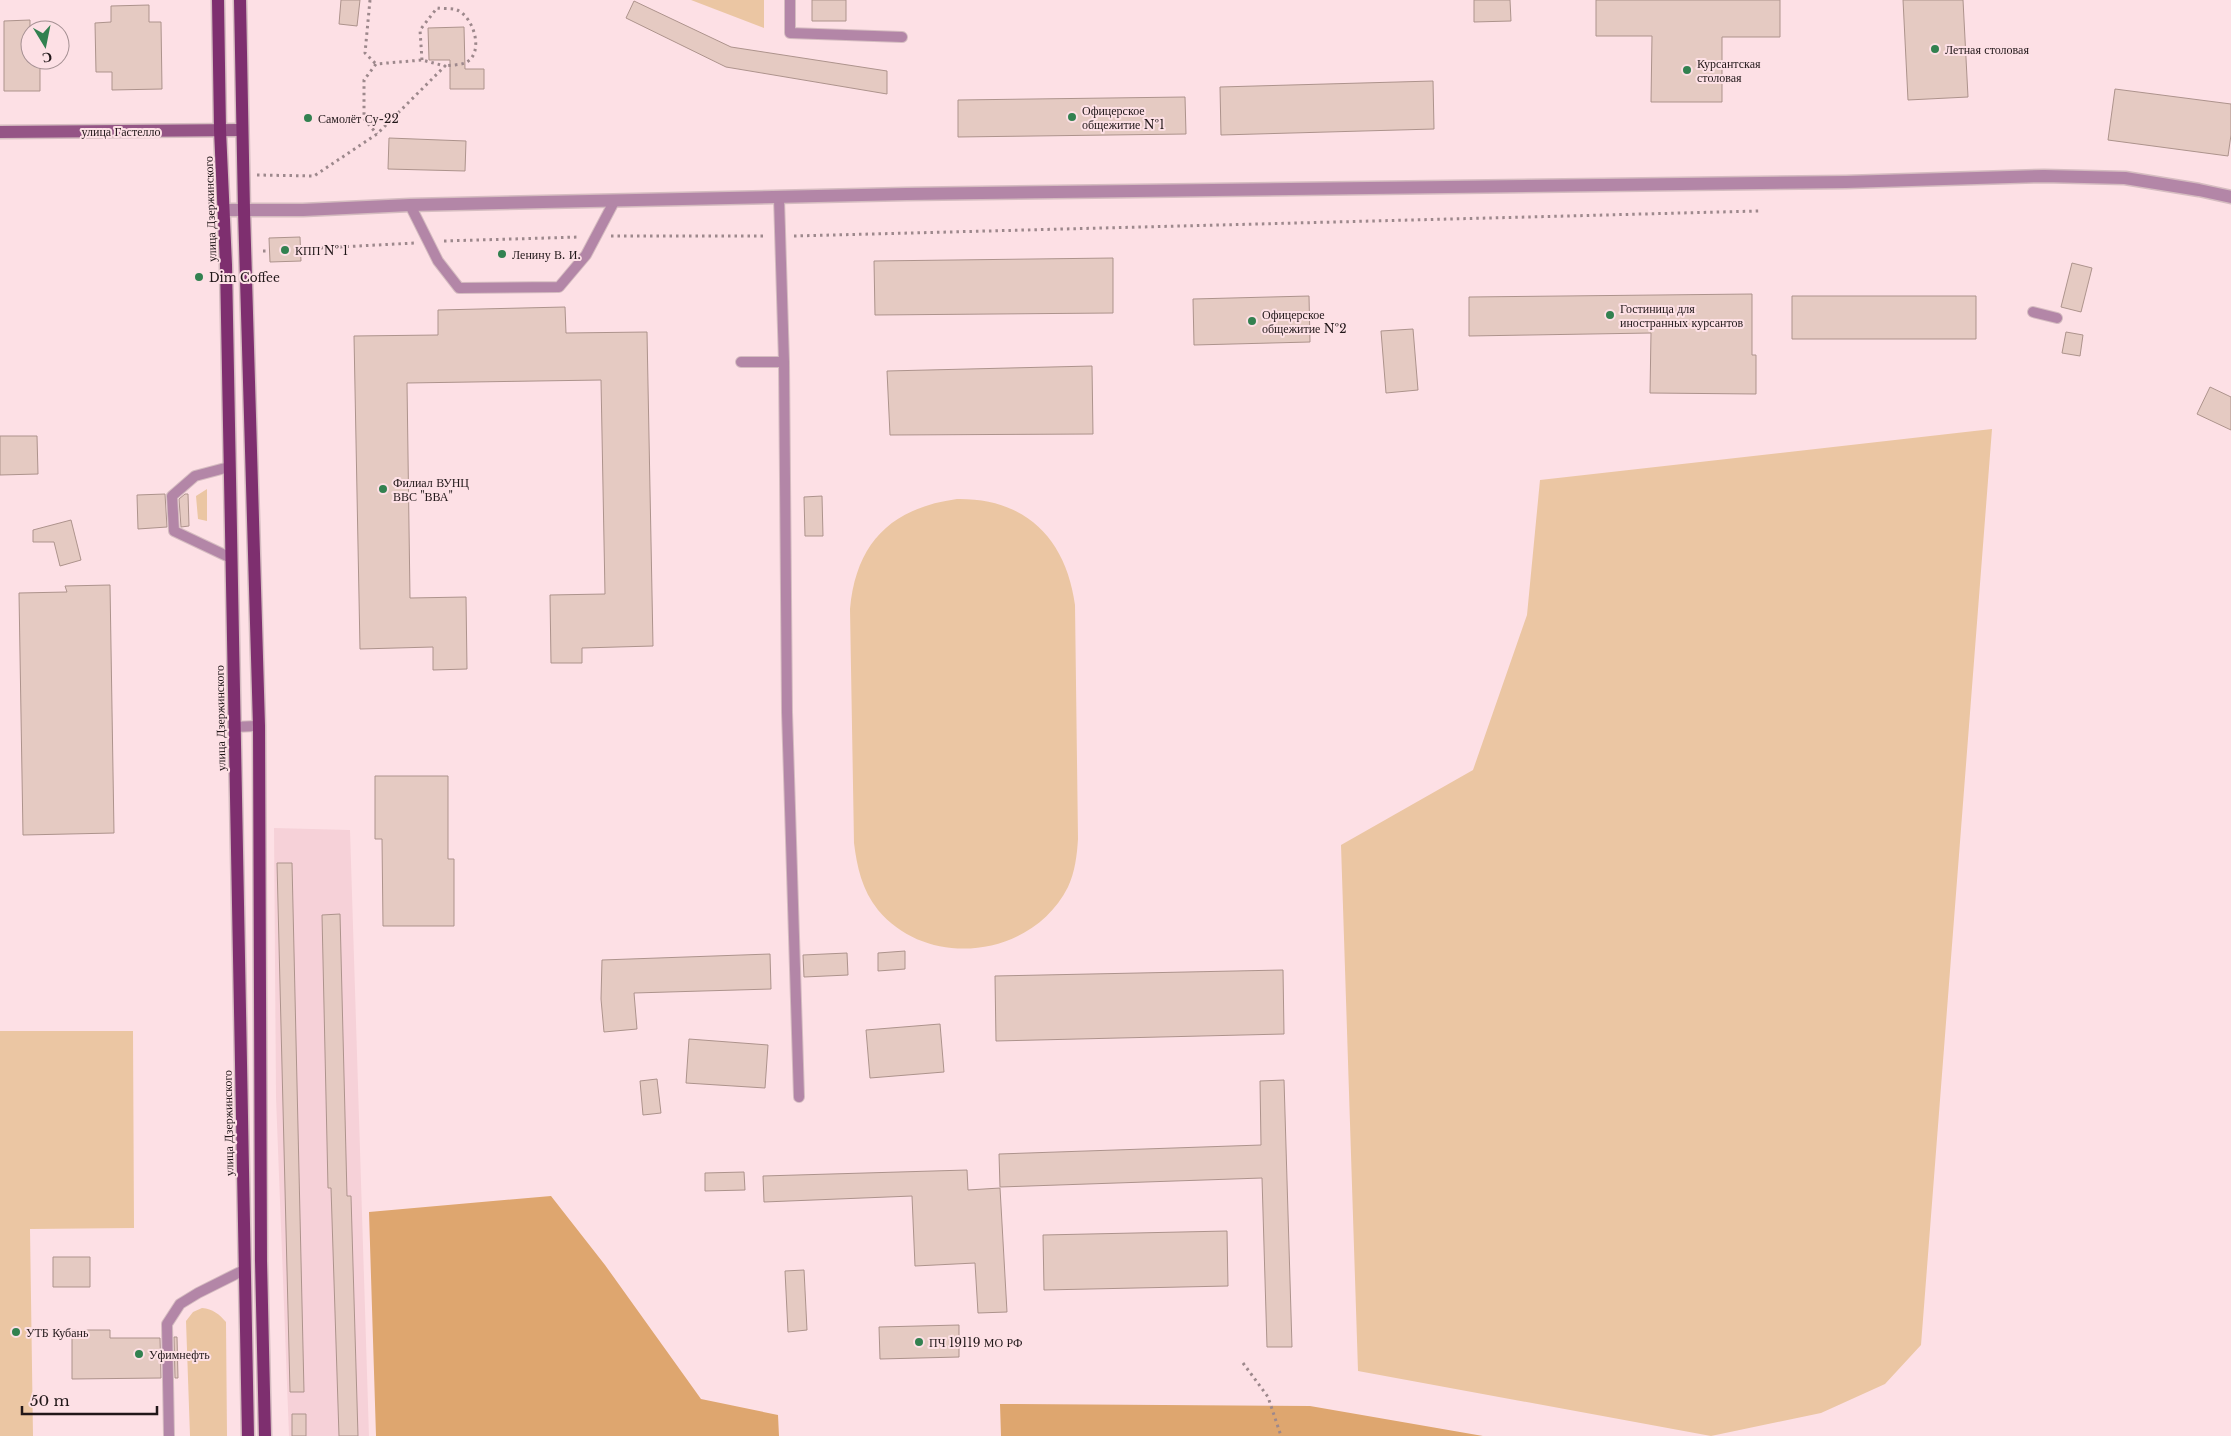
<svg xmlns="http://www.w3.org/2000/svg" width="2231" height="1436" font-family="'Libre Baskerville',serif">
  <style>
    .built { fill: #f6d1d8 }
    .green { fill: #ebc6a3 }
    .forest { fill: #dea66f }
    .building { fill: #e5cac2; stroke: #ad938c }
    .lines { fill: none; stroke-linecap: round; stroke-linejoin: round }
    .lane-casing { stroke: #d5bcc0; stroke-width: 12 }
    .street-casing { stroke: #d5bcc0; stroke-width: 15 }
    .secondary-casing { stroke: #d5bcc0; stroke-width: 15 }
    .primary-casing { stroke: #d5bcc0; stroke-width: 15 }
    .path { stroke: #9d888c; stroke-width: 3; stroke-dasharray: 2.5 4; stroke-linecap: butt }
    .lane { stroke: #b386a7; stroke-width: 10 }
    .street { stroke: #b386a7; stroke-width: 12 }
    .secondary { stroke: #955586; stroke-width: 12 }
    .primary { stroke: #7e2f6f; stroke-width: 12 }
    .poi-dot { fill: #328150; stroke: #fde0e5; stroke-width: 2 }
    .labels { text-anchor: middle; dominant-baseline: central; stroke-width: 4; stroke-linejoin: round; paint-order: stroke }
    .poi-label { font-size: 12px; fill: #211719; stroke: #fde0e5; text-anchor: start }
    .street-label { font-size: 12px; fill: #211719; stroke: #fde0e5 }
  </style>
  <rect width="100%" height="100%" fill="#fde0e5"/>
  <path class="built" d="M274,828L350,830L369,1436H289L276,1098Z"/>
  <path class="green" d="M691,0H764V28Z
    M1992,429L1921,1345L1885,1384L1821,1413L1711,1436L1358,1371L1341,845L1473,770L1527,615L1540,480Z
    M207,489V521L198,519L196,496Z
    M957,499C1026,498 1066,539 1075,605L1078,839C1077,855 1075,872 1068,887C1033,957 929,971 878,910C862,890 857,867 854,843L850,609C856,543 891,508 957,499Z
    M0,1031H133L134,1228L30,1229L33,1436H0Z
    M202,1308C213,1309 219,1314 226,1322L227,1436H190L186,1321L193,1312Z"/>
  <path class="forest" d="M551,1196L605,1265L701,1399L778,1415L779,1436H376L369,1212Z
    M1000,1404L1310,1406L1483,1436H1001Z"/>
  <path class="building" d="M341,0H360L357,26L339,24Z
    M812,0H846V21H812Z
    M1474,0H1510L1511,21L1474,22Z
    M1596,0H1780V37H1722V102H1651L1652,36H1596Z
    M1903,0H1963L1968,97L1908,100Z
    M634,1L731,47L887,71V94L726,67L626,18Z
    M149,5V22H161L162,89L112,90V72H96L95,23L111,22V6Z
    M30,20V60H40V91H4V21Z
    M464,27L465,69H484V89H450V60H429L428,28Z
    M1433,81L1434,129L1221,135L1220,87Z
    M2115,89L2231,104V135L2228,156L2108,140Z
    M1185,97L1186,134L958,137V100Z
    M389,138L466,141L465,171L388,169Z
    M300,237L301,261L270,262L269,238Z
    M1113,258V313L875,315L874,261Z
    M2072,263L2092,268L2081,312L2061,307Z
    M1752,294V355H1756V394L1650,393L1651,333L1469,336V297Z
    M1309,296L1310,342L1194,345L1193,299Z
    M1792,296H1976V339H1792Z
    M565,307L566,333L647,332L653,646L582,648V663H551L550,595L605,594L601,380L407,383L410,598L466,597L467,669L433,670V647L360,649L354,336L438,335V310Z
    M1413,329L1418,390L1386,393L1381,331Z
    M2066,332L2083,335L2080,356L2062,353Z
    M1092,366L1093,434L890,435L887,371Z
    M2210,387L2231,397V430L2197,414Z
    M0,436H37L38,474L0,475Z
    M165,494L167,527L138,529L137,495Z
    M185,494H188L189,526L181,527L179,499Z
    M822,496L823,536H805L804,497Z
    M71,520L81,560L60,566L54,542H33V530Z
    M110,585L114,833L23,835L19,593L67,592L65,586Z
    M375,776H448V859H454V926H383L382,839H375Z
    M277,863H292L304,1392H290Z
    M340,914L347,1196H351L358,1436H339L331,1188H328L322,915Z
    M905,951V969L878,971V953Z
    M847,953L848,975L804,977L803,955Z
    M770,954L771,989L634,993L637,1029L604,1032L601,999L602,960Z
    M1283,970L1284,1034L996,1041L995,976Z
    M940,1024L944,1072L870,1078L866,1030Z
    M689,1039L768,1045L765,1088L686,1083Z
    M657,1079L661,1113L643,1115L640,1081Z
    M1284,1080L1292,1347H1267L1262,1178L1000,1187L999,1154L1261,1145L1260,1081Z
    M967,1170L968,1190L1000,1188L1007,1312L978,1313L975,1263L915,1266L912,1196L764,1202L763,1176Z
    M744,1172L745,1190L705,1191V1173Z
    M1227,1231L1228,1286L1044,1290L1043,1235Z
    M53,1257H90V1287H53Z
    M804,1270L807,1330L788,1332L785,1271Z
    M959,1325V1357L880,1359L879,1327Z
    M72,1330H110V1338H160L161,1378L72,1379Z
    M174,1337H177L178,1378H175Z
    M292,1414H306V1436H292Z"/>
  <g class="lines">
    <g class="lane-casing">
      <path id="lane" d="M790,0V33L902,37
        M779,198L784,362L787,712L799,1097
        M410,205L438,261L459,288L559,287L586,255L615,200
        M2033,312L2057,318
        M741,362H784
        M229,467L195,476L172,496L174,531L231,558
        M234,727L259,726
        M169,1436L167,1324L180,1304L198,1293L244,1270"/>
    </g>
    <g class="street-casing">
      <path id="street" d="M223,210H303L410,205L906,194L1846,182L2044,176L2125,178L2199,190L2231,197"/>
    </g>
    <g class="secondary-casing">
      <path id="secondary" d="M0,132L242,130"/>
    </g>
    <g class="primary-casing">
      <path id="primary" d="M218,0L220,130L226,265L248,1436
        M240,0L244,210L259,726L261,1261L265,1436"/>
    </g>
    <path class="path" d="M370,0L365,53L376,64
      M422,60L420,30L437,8C443,9 452,8 457,10C474,17 485,54 465,63C459,65 451,65 445,66
      M257,175L314,176L377,134L445,66L422,60L376,64L364,80V119L377,134
      M611,236H767
      M794,236L1759,211
      M444,241L580,237
      M301,249L415,243
      M263,251H269
      M1243,1363L1268,1397L1281,1436"/>
    <use href="#lane" class="lane"/>
    <use href="#street" class="street"/>
    <use href="#secondary" class="secondary"/>
    <use href="#primary" class="primary"/>
  </g>
  <g class="poi-dot">
    <circle cx="1935" cy="49" r="5"/>
    <circle cx="1687" cy="70" r="5"/>
    <circle cx="1072" cy="117" r="5"/>
    <circle cx="308" cy="118" r="5"/>
    <circle cx="285" cy="250" r="5"/>
    <circle cx="502" cy="254" r="5"/>
    <circle cx="199" cy="277" r="5"/>
    <circle cx="1610" cy="315" r="5"/>
    <circle cx="1252" cy="321" r="5"/>
    <circle cx="383" cy="489" r="5"/>
    <circle cx="16" cy="1332" r="5"/>
    <circle cx="919" cy="1342" r="5"/>
    <circle cx="139" cy="1354" r="5"/>
  </g>
  <g class="labels">
    <g class="poi-label">
      <text x="1945" y="49">Летная столовая</text>
      <text x="1697" y="63">Курсантская<tspan x="1697" dy="14">столовая</tspan></text>
      <text x="1082" y="110">Офицерское<tspan x="1082" dy="14">общежитие №1</tspan></text>
      <text x="318" y="118">Самолёт Су-22</text>
      <text x="295" y="250">КПП № 1</text>
      <text x="512" y="254">Ленину В. И.</text>
      <text x="209" y="277">Dim Coffee</text>
      <text x="1620" y="308">Гостиница для<tspan x="1620" dy="14">иностранных курсантов</tspan></text>
      <text x="1262" y="314">Офицерское<tspan x="1262" dy="14">общежитие №2</tspan></text>
      <text x="393" y="482">Филиал ВУНЦ<tspan x="393" dy="14">ВВС "ВВА"</tspan></text>
      <text x="26" y="1332">УТБ Кубань</text>
      <text x="929" y="1342">ПЧ 19119 МО РФ</text>
      <text x="149" y="1354">Уфимнефть</text>
    </g>
    <g class="street-label">
      <text x="121" y="131">улица Гастелло</text>
      <text transform="translate(210 209) rotate(-92)">улица Дзержинского</text>
      <text transform="translate(220 718) rotate(-91)">улица Дзержинского</text>
      <text transform="translate(228 1123) rotate(-91)">улица Дзержинского</text>
    </g>
  </g>
  <g transform="translate(45 45) rotate(170)"><circle r="24" fill="#fde0e5" stroke="#a59093"/>
  <path d="M0-4L9 19L0 12L-9 19Z" fill="#328150"/>
  <text y="-8" font-size="14" font-weight="bold" text-anchor="middle" fill="#211719">С</text>
  </g>
  <path d="M22 1406v8h135v-8" fill="none" stroke="#211719" stroke-width="2.5"/>
  <text x="30" y="1406" font-size="15" fill="#211719" stroke="#fde0e5" stroke-width="4" paint-order="stroke">50 m</text>
</svg>
